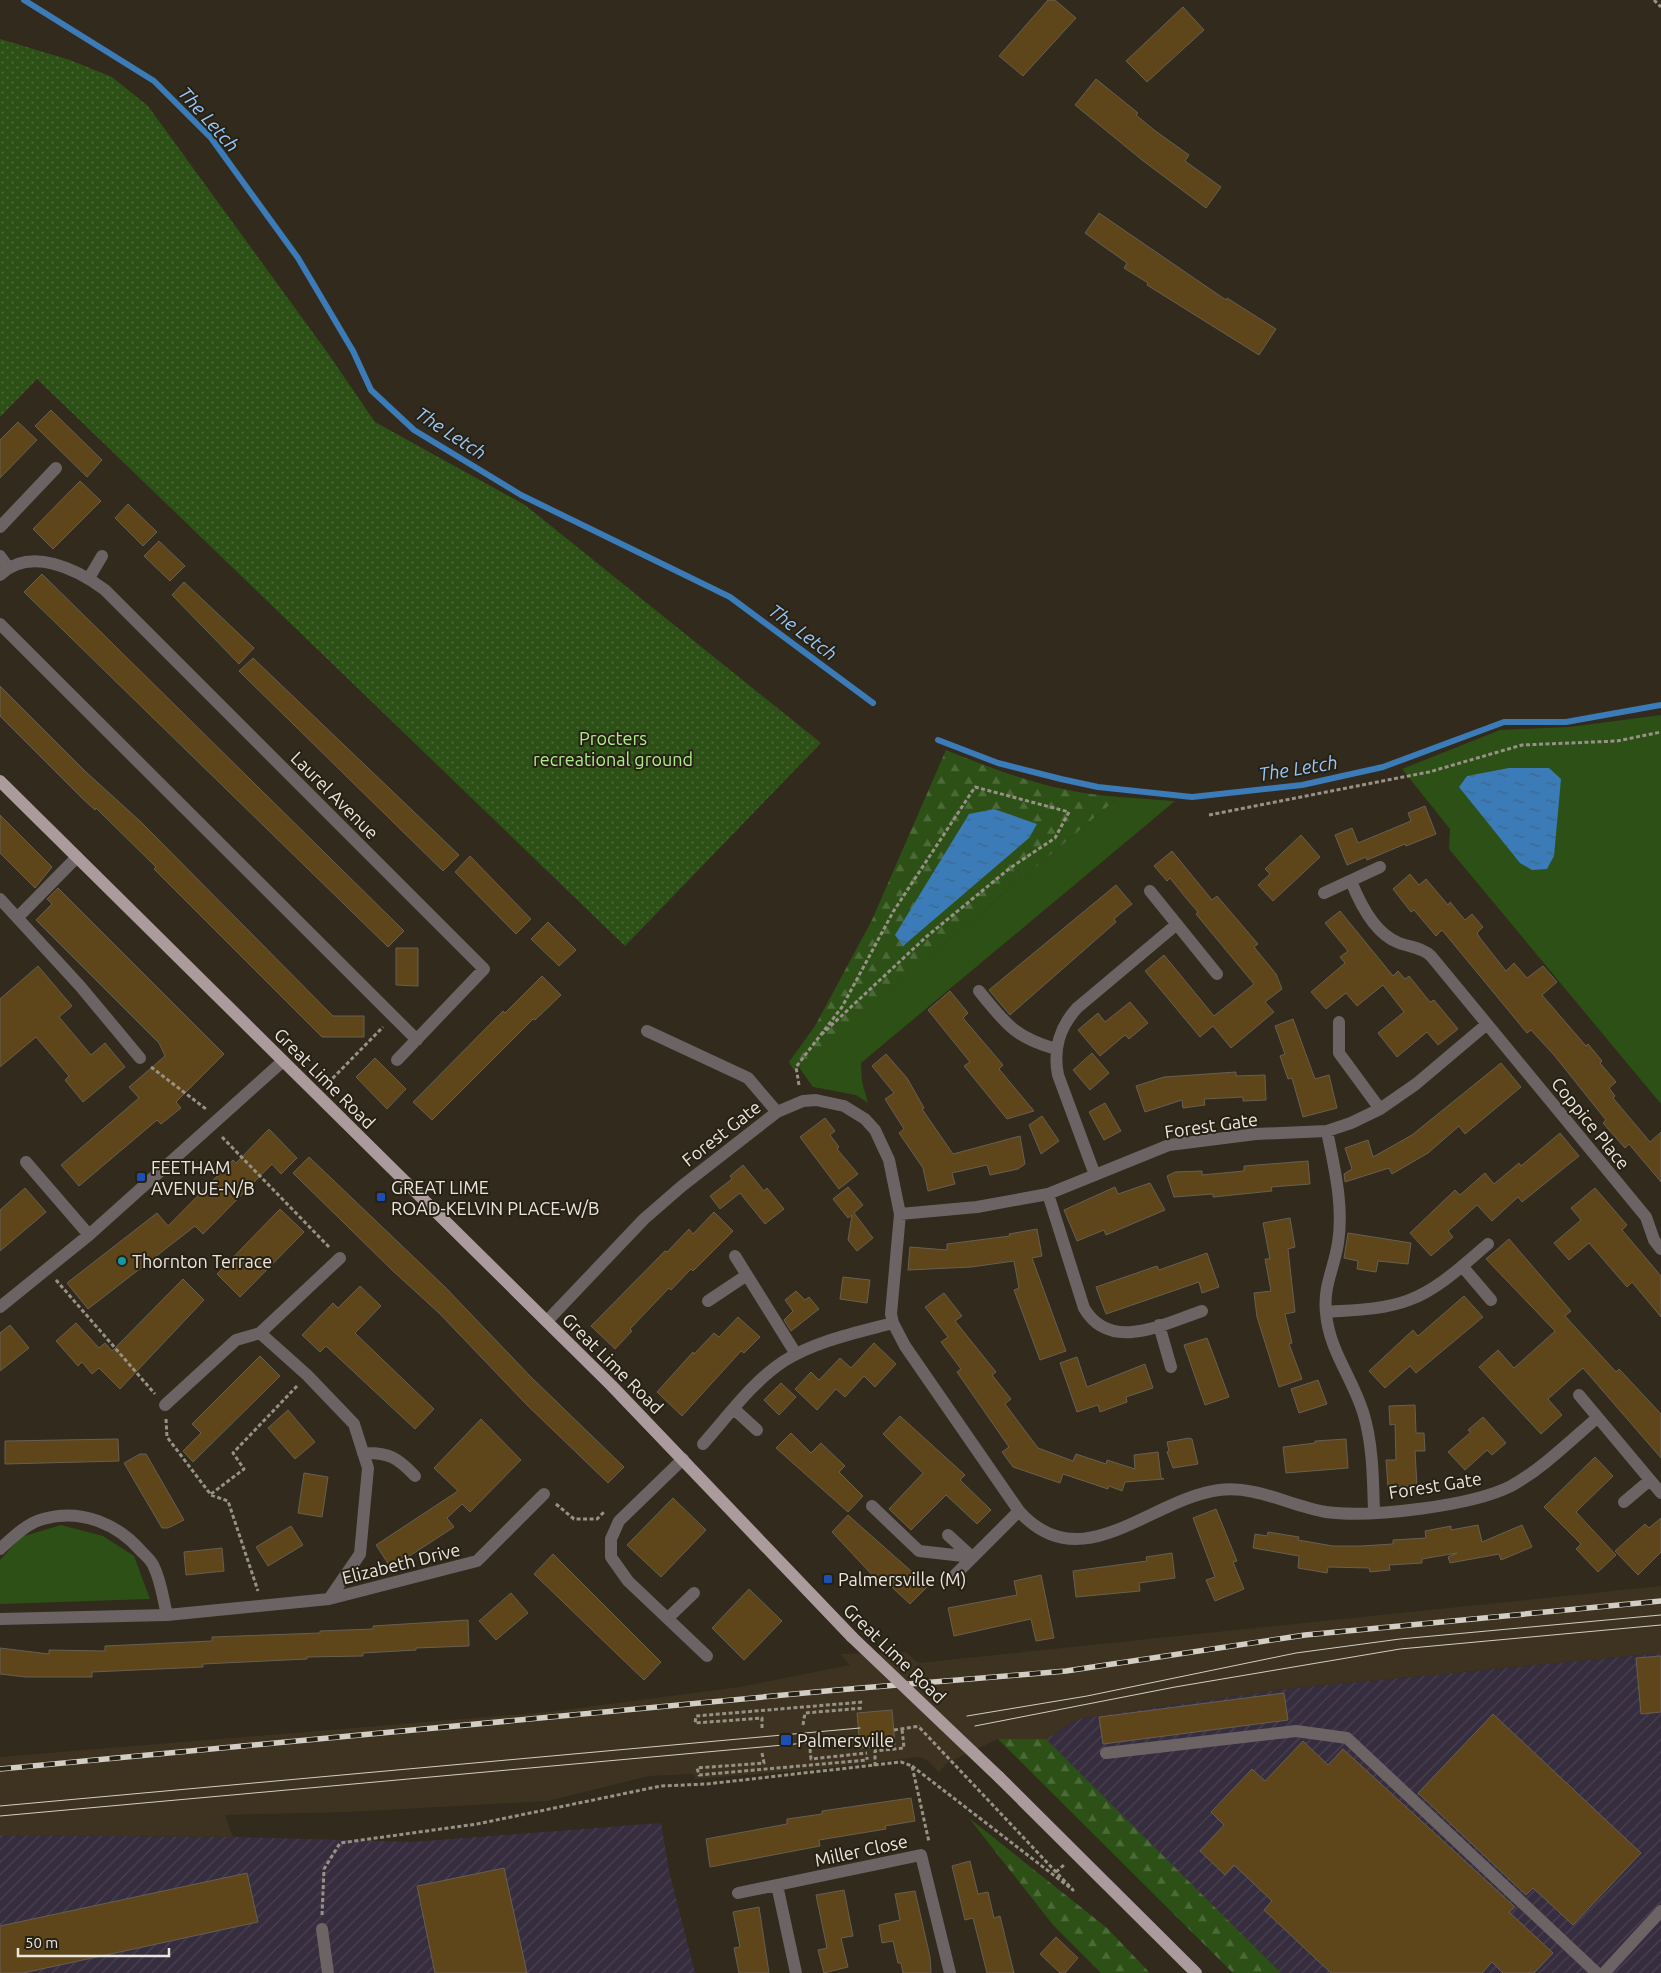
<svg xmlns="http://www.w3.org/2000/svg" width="1661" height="1973" font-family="Ubuntu,sans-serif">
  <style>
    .industrial { fill: url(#industrial-furrows) }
    .built { fill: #3e3321 }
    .grass { fill: #2d5017 }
    .forest { fill: url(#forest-firs) }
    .park { fill: url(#park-dots) }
    .water { fill: url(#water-ripples) }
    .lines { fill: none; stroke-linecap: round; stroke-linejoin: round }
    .stream { stroke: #3b7bb7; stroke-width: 6 }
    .building { fill: #5e461a; stroke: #685f52 }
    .path { stroke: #979186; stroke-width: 3; stroke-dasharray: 4 2.5; stroke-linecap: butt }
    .minor { stroke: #6c6364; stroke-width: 12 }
    .major { stroke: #ac9b9d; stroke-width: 12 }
    .tram { stroke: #d3cec5; stroke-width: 1 }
    .rail-casing { stroke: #d3cec5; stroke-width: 5.5 }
    .rail { stroke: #272014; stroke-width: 4; stroke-dasharray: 11; stroke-linecap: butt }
    .major-bridge { stroke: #ac9b9d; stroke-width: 12 }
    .transit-dot { fill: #1a4fb4; stroke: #272014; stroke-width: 2 }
    .culture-dot { fill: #0f9aa8; stroke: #272014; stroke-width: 2 }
    .labels { text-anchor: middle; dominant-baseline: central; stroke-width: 4; stroke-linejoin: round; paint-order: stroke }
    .park-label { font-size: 18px; fill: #aeed8b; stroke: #272014 }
    .street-label { font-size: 18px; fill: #ebe6de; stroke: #272014 }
    .poi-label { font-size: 18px; fill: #ebe6de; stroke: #272014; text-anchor: start }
    .water-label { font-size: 19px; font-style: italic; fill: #97c8f9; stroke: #272014 }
  </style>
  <defs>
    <pattern id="industrial-furrows" width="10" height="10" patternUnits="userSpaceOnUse" patternTransform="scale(1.25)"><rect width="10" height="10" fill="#362e3f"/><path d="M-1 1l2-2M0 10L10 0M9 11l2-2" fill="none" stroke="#4a4251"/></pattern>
    <pattern id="forest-firs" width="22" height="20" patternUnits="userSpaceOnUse" patternTransform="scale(1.25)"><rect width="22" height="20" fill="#2d5017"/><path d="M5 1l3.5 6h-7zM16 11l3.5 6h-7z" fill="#4c6938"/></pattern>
    <pattern id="park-dots" width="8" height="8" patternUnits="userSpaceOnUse" patternTransform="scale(1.25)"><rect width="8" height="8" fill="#2d5017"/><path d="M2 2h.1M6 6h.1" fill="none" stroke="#4c6938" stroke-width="1.8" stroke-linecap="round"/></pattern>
    <pattern id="water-ripples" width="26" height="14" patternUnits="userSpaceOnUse" patternTransform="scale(1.25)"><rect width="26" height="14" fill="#3b7bb7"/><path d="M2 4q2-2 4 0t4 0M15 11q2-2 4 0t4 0" fill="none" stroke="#3f6589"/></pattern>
  </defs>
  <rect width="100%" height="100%" fill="#312a1d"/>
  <path class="industrial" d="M1661,1653V1973H1281L1046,1739L1077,1719L1284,1689Z
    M661,1823L669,1871L695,1973H0V1835L233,1837L412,1842Z"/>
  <path class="built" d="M1661,1586V1653L1284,1689L1077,1719L1046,1739H998L947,1763L939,1772L927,1760L919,1757L818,1769L695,1779L693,1774L649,1776L548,1801L348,1812L225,1815L233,1837L0,1835V1757L548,1712L740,1687L850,1665L840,1654L906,1652L918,1663Z"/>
  <path class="grass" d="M1661,715V1104L1449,849L1450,829L1402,769L1500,730L1569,727Z
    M1119,797L1175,801L861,1063L862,1082L868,1103L856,1095L813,1087L798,1066Z
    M61,1525L103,1536L134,1556L150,1599L0,1604V1560L21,1537Z"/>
  <path class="forest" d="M946,750C1005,774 1054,792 1119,797L794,1070L789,1062L815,1026L872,920Z
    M998,1739H1046L1281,1973H1233Z
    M969,1818L1107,1928L1150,1973H1101L1053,1925Z"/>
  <path class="park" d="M0,39L70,60L112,77L148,106L327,352L375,422L525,505L821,743L625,946L37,379L0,417Z"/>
  <path class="water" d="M1509,768H1549L1561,779L1554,856L1547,869L1532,870L1520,863L1459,787L1467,776Z
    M994,809L1037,824L1029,838L903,946L895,935L969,814Z"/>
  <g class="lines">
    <path class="stream" d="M24,0L154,81L211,138L298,258L353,351L371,390L414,430L521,495L730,597L873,703
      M938,740L998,763L1061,779L1098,787L1192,797L1302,785L1383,767L1504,722H1566L1661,705"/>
  </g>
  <path class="building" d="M1048,0H1055L1076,18L1023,76L999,56Z
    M1183,7L1204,30L1147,82L1126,61Z
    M1096,79L1138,113L1136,115L1154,130L1189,155L1185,161L1221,187L1206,208L1142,160L1075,105Z
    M1099,213L1226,300L1227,298L1276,329L1259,355L1147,285L1148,283L1124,268L1127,263L1085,233Z
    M51,410L102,460L87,477L35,426Z
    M18,422L37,440L0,478V440Z
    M80,481L101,501L53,549L33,529Z
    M128,504L157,532L143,546L115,518Z
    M159,541L185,566L170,581L144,556Z
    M42,574L404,931L388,947L24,592Z
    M184,582L254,648L239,664L172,595Z
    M253,658L459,855L443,871L239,671Z
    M0,686L86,772L141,822L333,1016H364V1037H322L154,869L156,867L96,808L95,810L83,799L0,716Z
    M1425,806L1436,834L1406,846L1405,844L1367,860L1366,857L1347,865L1335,835L1352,828L1358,843L1411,821L1408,813Z
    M0,815L52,867L35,888L0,853Z
    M1301,835L1320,857L1273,901L1258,885L1270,874L1265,869Z
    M1172,851L1212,900L1217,896L1258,944L1254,947L1276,974L1282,989L1265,1002L1274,1012L1231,1048L1213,1026L1200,1037L1145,971L1164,955L1214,1016L1254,984L1196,914L1198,912L1186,898L1170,878L1167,881L1154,866Z
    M470,856L531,919L516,934L455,872Z
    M1410,874L1419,885L1426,879L1448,905L1450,902L1465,920L1472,914L1483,927L1477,933L1480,938L1506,971L1514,963L1527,978L1543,966L1557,982L1542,995L1586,1046L1588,1044L1602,1061L1600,1063L1616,1082L1609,1088L1615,1096L1613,1098L1650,1142L1661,1132V1182L1629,1144L1625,1148L1603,1123L1606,1120L1554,1055L1531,1030L1527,1033L1442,930L1436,936L1414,910L1411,912L1393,889Z
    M1116,885L1132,904L1114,919L1116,922L1010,1015L989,990Z
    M58,888L224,1054L176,1102L181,1108L161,1124L157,1120L79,1186L61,1165L139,1098L129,1087L165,1056L159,1043L36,920L52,904L47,899Z
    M1340,911L1393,976L1398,971L1405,979L1409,976L1430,1002L1434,1000L1458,1029L1438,1045L1427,1032L1397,1057L1378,1033L1404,1012L1383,985L1357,1006L1346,993L1326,1009L1311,992L1345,963L1340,957L1348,951L1325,923Z
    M548,922L576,950L559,966L531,939Z
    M396,948H418V986L396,985Z
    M38,966L72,1006L59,1017L91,1055L105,1043L125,1067L83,1102L65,1080L69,1076L36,1037L0,1067V999Z
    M542,976L561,995L535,1020L533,1019L432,1120L413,1102L503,1011L505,1013Z
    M950,991L968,1013L963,1018L1003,1065L999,1069L1034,1111L1007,1119L964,1066L970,1062L928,1010Z
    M1130,1002L1148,1023L1129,1039L1125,1035L1100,1056L1078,1030L1098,1013L1105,1022Z
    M1293,1019L1315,1079L1329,1075L1337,1108L1303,1117L1292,1078L1288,1079L1280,1056L1285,1054L1275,1026Z
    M1092,1053L1109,1073L1090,1090L1073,1070Z
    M886,1054L907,1078L924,1108L922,1109L953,1154L1020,1136L1025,1164L1018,1169L990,1175L987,1165L952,1173L955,1184L928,1191L923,1168L899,1133L904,1129L885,1099L894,1093L872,1066Z
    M375,1058L406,1089L387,1109L356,1077Z
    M1501,1063L1521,1087L1465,1134L1459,1126L1428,1153L1392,1174L1389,1168L1345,1182L1344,1174L1352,1169L1345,1148L1368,1140L1373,1157L1412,1135Z
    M1236,1072V1076L1265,1075L1266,1100L1243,1101V1097L1204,1099L1205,1105L1183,1108L1182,1100L1145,1112L1136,1086L1164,1077Z
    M1105,1103L1121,1131L1104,1140L1089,1112Z
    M1042,1116L1059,1141L1041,1154L1029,1125Z
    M825,1118L835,1131L830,1135L839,1147L837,1149L858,1174L839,1189L800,1137Z
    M269,1129L297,1158L281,1174L272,1164L203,1234L195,1226L88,1309L67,1283L157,1213L168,1226L233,1160L236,1163Z
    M1560,1133L1579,1156L1522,1202L1518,1197L1492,1221L1477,1205L1448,1231L1453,1237L1431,1256L1410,1233L1455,1190L1460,1195L1485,1173L1494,1184L1519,1163L1521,1166Z
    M309,1157L445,1287L530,1376L624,1467L608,1483L526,1404L439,1313L393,1271L293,1173Z
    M1308,1161L1310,1184L1271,1187L1272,1191L1213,1197V1194L1174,1197L1167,1176L1175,1172L1202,1171V1175L1244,1171V1166Z
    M743,1165L764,1191L767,1188L784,1209L765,1224L740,1193L720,1209L710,1196L732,1179L730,1176Z
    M1150,1183L1165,1210L1106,1235L1104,1230L1077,1241L1064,1210L1115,1187L1118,1194Z
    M848,1187L863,1205L854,1213L873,1238L857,1251L848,1240L852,1215L848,1218L833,1199Z
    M25,1188L46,1212L0,1251V1210Z
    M1595,1188L1627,1225L1622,1230L1661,1276V1317L1632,1282L1627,1287L1589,1243L1569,1260L1554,1243L1581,1220L1571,1208Z
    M280,1209L304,1232L240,1297L217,1274Z
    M714,1212L733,1231L693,1271L691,1269L671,1290L669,1288L630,1329L632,1331L615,1349L591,1326L665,1251L667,1252L689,1229L693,1234Z
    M1290,1218L1295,1247L1288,1249L1295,1312L1285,1314L1292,1343L1289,1344L1302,1379L1279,1387L1257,1317L1254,1293L1271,1291L1265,1259H1270L1263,1223Z
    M1037,1229L1042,1256L1032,1258L1066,1351L1040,1360L1014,1290L1019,1288L1014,1261L971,1267L908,1270L910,1247L947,1250V1244L1010,1236L1009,1234Z
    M1348,1233L1411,1243L1408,1264L1378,1261L1376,1272L1357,1269L1358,1261L1344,1258Z
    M1509,1239L1571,1311L1565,1316L1616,1372L1619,1369L1661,1414V1458L1583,1368L1548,1399L1562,1415L1541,1434L1479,1367L1498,1350L1514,1368L1555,1331L1486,1259Z
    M1207,1253L1219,1287L1202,1293L1199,1282L1106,1314L1096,1287L1157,1266L1159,1270Z
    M843,1277L870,1280L867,1303L840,1299Z
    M183,1279L204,1300L120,1389L99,1368L92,1374L82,1362L78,1366L56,1341L76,1323L99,1348L105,1343L112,1351Z
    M360,1286L381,1306L355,1333L434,1409L415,1429L326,1346L320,1352L302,1335L333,1303L338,1308Z
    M796,1291L805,1300L809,1297L819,1309L791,1331L784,1320L793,1311L785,1300Z
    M944,1293L962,1316L955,1321L996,1372L992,1375L1011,1399L1005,1404L1038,1448L1073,1461L1076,1454L1106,1464L1107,1460L1135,1469L1134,1455L1158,1452L1161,1478L1164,1479L1125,1482L1122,1491L1109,1486L1108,1489L1063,1474L1060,1483L1013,1467L1002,1452L1009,1447L957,1372L961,1369L941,1342L948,1337L925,1307Z
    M1464,1296L1483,1317L1416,1373L1410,1366L1385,1388L1369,1371L1413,1330L1418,1336Z
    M738,1317L760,1337L744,1353L741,1351L682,1416L657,1392L693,1352L694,1354L714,1333L719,1337Z
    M10,1325L29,1348L0,1371V1333Z
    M1207,1338L1229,1397L1205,1405L1184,1345Z
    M874,1343L896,1364L875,1387L864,1376L845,1397L836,1389L817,1410L795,1389L811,1372L819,1380L840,1358L851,1368Z
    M260,1356L280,1376L193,1462L183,1451L201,1433L192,1424Z
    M1077,1357L1087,1387L1145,1364L1153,1388L1126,1397L1127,1402L1100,1412L1098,1405L1077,1412L1060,1363Z
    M1318,1380L1327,1404L1299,1413L1291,1389Z
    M781,1383L796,1397L779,1415L764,1400Z
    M1415,1405L1416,1433H1424L1425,1451H1415L1417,1486L1388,1487L1386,1460H1396L1395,1424L1390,1425L1389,1406Z
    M288,1410L315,1442L295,1459L268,1428Z
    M900,1416L965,1475L960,1480L991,1510L977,1524L946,1495L911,1530L889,1509L923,1473L883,1434Z
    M1483,1417L1506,1443L1492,1455L1487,1450L1465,1470L1448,1452L1471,1432L1468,1430Z
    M481,1419L521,1460L470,1512L462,1504L447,1518L454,1527L391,1568L376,1545L458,1491L434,1468Z
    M791,1433L811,1453L821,1443L845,1466L839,1472L863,1496L848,1512L776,1448Z
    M1189,1438L1192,1439L1198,1464L1173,1468L1167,1452L1169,1451L1167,1442Z
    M118,1439L119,1461L5,1464V1441Z
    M1346,1439L1348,1468L1286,1473L1283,1447L1315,1443V1441Z
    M140,1454H146L184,1520L168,1528H162L124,1463Z
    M1595,1457L1613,1476L1576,1512L1616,1555L1598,1572L1576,1549L1581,1544L1544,1507Z
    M304,1473L328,1477L322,1517L298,1513Z
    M673,1498L706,1530L661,1577L627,1545Z
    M1216,1509L1237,1561L1233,1562L1244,1589L1215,1601L1206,1580L1215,1577L1193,1518Z
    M848,1515L928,1586L910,1604L880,1576L876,1579L832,1532Z
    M1661,1518V1552L1638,1575L1615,1551L1645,1524L1649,1528Z
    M1478,1525L1482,1542L1522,1525L1532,1547L1501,1560L1499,1554L1450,1563L1448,1557L1457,1553L1422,1559V1563L1389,1565L1390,1570L1370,1572L1369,1568L1328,1567L1327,1573L1298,1568L1299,1556L1253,1548L1255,1534L1267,1536L1268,1532L1299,1537L1298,1540L1333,1546H1361L1393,1544V1540L1426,1538L1425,1531L1451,1526V1530Z
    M291,1526L303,1545L268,1566L256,1547Z
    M222,1548L224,1571L186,1575L184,1552Z
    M1172,1553L1175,1578L1139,1583L1140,1591L1076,1597L1073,1571L1147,1561L1146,1557Z
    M553,1554L661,1662L644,1680L534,1574Z
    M1041,1575L1054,1638L1036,1641L1031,1619L954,1636L948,1608L1017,1595L1014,1581Z
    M749,1589L782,1621L744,1660L712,1628Z
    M511,1593L528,1613L496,1640L479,1621Z
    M468,1620L469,1646L416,1648V1650L363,1653V1656L307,1657V1659L203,1664V1667L92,1672V1677H26L0,1674V1648L49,1654V1650L105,1651V1646L212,1641V1637L320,1633V1631L373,1629V1626Z
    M1661,1656V1712L1641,1714L1636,1658Z
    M1284,1693L1288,1720L1103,1744L1099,1717Z
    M892,1710L895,1745L860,1748L857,1713Z
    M1493,1714L1641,1853L1573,1925L1533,1888L1526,1895L1418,1793Z
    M1303,1741L1328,1765L1343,1749L1515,1907L1509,1912L1553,1953L1534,1973H1503L1492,1962L1482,1973H1331L1264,1910L1272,1901L1234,1865L1225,1875L1200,1851L1224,1825L1211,1812L1252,1769L1265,1781Z
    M911,1798L915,1821L885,1826L886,1829L819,1840L820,1846L710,1867L706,1839L787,1824V1819L822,1814V1811Z
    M970,1861L978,1894L988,1892L994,1918L1000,1916L1014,1973H987L973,1918L965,1920L952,1866Z
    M504,1868L527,1973H435L417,1886Z
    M247,1873L258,1922L23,1973H0V1926Z
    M844,1890L853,1936L841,1938L848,1967L824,1973L818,1950L827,1948L816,1895Z
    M915,1891L930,1957L931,1973H903L901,1963H898L893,1941L882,1943L879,1925L900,1920L895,1894Z
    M759,1907L769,1973H739L734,1948L740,1947L733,1912Z
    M1056,1937L1078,1958L1065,1973H1060L1040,1954Z"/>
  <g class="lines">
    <path class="path" d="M1654,0L1661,7
      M1209,815L1429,772L1522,745L1617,741L1661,732
      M151,1067L206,1109
      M328,1083L383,1027
      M799,1085L796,1067L842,1007L893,912L975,787L1069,812L1055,838L1010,868L926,937L821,1035
      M222,1137L329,1247
      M56,1280L155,1394
      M166,1419L167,1437L211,1495L228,1501L258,1591
      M211,1494L244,1469L233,1453L297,1386
      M556,1504L574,1519H597L604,1512
      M803,1725L805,1713L864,1708
      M762,1728V1718L695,1723L696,1716L863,1702V1703
      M894,1730L920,1726
      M810,1749L811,1759L867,1753
      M762,1753L764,1763L697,1768L699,1775L867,1760V1757
      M875,1766V1751L904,1748L902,1729
      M912,1766L1073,1890L919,1727
      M1056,1872L1065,1864
      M322,1915L324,1869L340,1843L477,1824L661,1786L707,1784L901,1762L912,1766L929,1842"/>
    <path class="minor" d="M0,527L56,468
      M0,556L8,567
      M0,575C30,546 77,569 105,590L484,969L397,1060
      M89,578L102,556
      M0,624L417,1040
      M1351,881C1360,904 1375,934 1399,943C1410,947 1423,948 1431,956L1646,1217L1654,1240L1661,1249
      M1150,891L1217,974
      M1324,893L1380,867
      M0,899L80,986L140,1058
      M18,917L77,857
      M979,991C1006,1024 1014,1037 1056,1049
      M1339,1022V1053L1380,1109
      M647,1031L748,1078L777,1112
      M1327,1131C1334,1167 1344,1205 1338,1243C1334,1269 1323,1286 1326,1313C1329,1350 1352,1377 1363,1412C1373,1444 1373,1479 1374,1513
      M26,1162L89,1235
      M1095,1175L1058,1075C1053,1049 1059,1028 1077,1008L1177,924
      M1048,1194L1084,1308C1110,1353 1164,1324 1202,1311
      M900,1214L977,1207L1048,1194L1169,1145L1256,1134L1327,1131L1351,1123L1380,1109L1416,1084L1487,1024
      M735,1256L796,1354
      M1462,1266L1491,1300
      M708,1301L747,1275
      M0,1307L89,1235L283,1061
      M1326,1312C1353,1310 1383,1310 1409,1300C1439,1289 1464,1264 1488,1244
      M547,1321L644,1219L682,1186L777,1112L803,1101L816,1100L844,1106L865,1119L875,1130L889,1160L900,1214L891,1314L893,1323L905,1346L1019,1511C1081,1581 1150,1499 1219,1490C1256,1485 1290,1506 1326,1512C1370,1518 1472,1506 1511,1486C1542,1469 1570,1441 1597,1418
      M1159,1325L1171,1367
      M260,1333L340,1258
      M1579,1395L1661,1493
      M165,1405L236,1340L260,1333L307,1375L354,1424L368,1468L360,1554L329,1599
      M734,1409L757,1430
      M703,1444C728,1416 752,1382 784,1361C816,1341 855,1333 893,1323
      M363,1453C389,1452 398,1458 415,1476
      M683,1459L619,1521L611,1539V1557L628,1581L707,1656
      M1624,1502L1650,1480
      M872,1506L919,1551L972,1557
      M948,1535L972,1557
      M0,1549C12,1538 27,1523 43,1519C81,1508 118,1524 142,1552C146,1556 152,1561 154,1567C161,1581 163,1599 167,1615
      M951,1579L1019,1511
      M668,1618L694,1593
      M0,1619L167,1615L329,1599L477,1561L544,1494
      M1106,1753L1296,1731L1347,1738L1597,1973
      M777,1885L796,1973
      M738,1893L921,1855L950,1973
      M322,1929L328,1973
      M1604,1973L1661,1911"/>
    <path class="major" d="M0,781L612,1386L852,1637
      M999,1777L1196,1973"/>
    <path class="tram" d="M967,1716L1087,1696L1296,1653L1400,1639L1661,1615
      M975,1726L1175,1687L1400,1649L1661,1625
      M0,1806L860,1728
      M0,1816L861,1738"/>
    <g class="rail-casing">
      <path id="rail" d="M0,1769L837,1690L1066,1671L1305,1635L1661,1601"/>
    </g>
    <use href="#rail" class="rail"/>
    <path class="major-bridge" d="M852,1637L999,1777"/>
  </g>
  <g class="transit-dot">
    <rect x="136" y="1172" width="10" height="10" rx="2.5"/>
    <rect x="376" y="1192" width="10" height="10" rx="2.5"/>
    <rect x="823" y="1574" width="10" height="10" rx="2.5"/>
    <rect x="780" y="1734" width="12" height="12" rx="2.5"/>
  </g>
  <circle class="culture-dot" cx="122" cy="1261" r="5"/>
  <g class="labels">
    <g class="park-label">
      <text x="613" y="738">Procters<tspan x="613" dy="21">recreational ground</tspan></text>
    </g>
    <g class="street-label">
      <text transform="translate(335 795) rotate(45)">Laurel Avenue</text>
      <text transform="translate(325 1078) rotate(45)">Great Lime Road</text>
      <text transform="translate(1591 1123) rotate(51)">Coppice Place</text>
      <text transform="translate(1211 1125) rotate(-8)">Forest Gate</text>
      <text transform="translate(721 1133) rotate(-38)">Forest Gate</text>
      <text transform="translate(613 1363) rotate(45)">Great Lime Road</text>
      <text transform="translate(1435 1485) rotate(-9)">Forest Gate</text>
      <text transform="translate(401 1563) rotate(-14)">Elizabeth Drive</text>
      <text transform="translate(895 1653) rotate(44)">Great Lime Road</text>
      <text transform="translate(861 1850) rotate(-12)">Miller Close</text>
    </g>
    <g class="poi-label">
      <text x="151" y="1167">FEETHAM<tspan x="151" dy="21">AVENUE-N/B</tspan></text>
      <text x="391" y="1187">GREAT LIME<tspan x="391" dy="21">ROAD-KELVIN PLACE-W/B</tspan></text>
      <text x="132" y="1261">Thornton Terrace</text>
      <text x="838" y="1579">Palmersville (M)</text>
      <text x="797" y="1740">Palmersville</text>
    </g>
    <g class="water-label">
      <text transform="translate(209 119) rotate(48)">The Letch</text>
      <text transform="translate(451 433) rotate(33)">The Letch</text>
      <text transform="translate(803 632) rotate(37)">The Letch</text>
      <text transform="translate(1298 768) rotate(-9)">The Letch</text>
    </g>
  </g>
  <path d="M18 1948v8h151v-8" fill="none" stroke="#ebe6de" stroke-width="2.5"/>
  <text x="25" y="1948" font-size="15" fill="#ebe6de" stroke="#272014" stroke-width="4" paint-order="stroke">50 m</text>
</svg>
